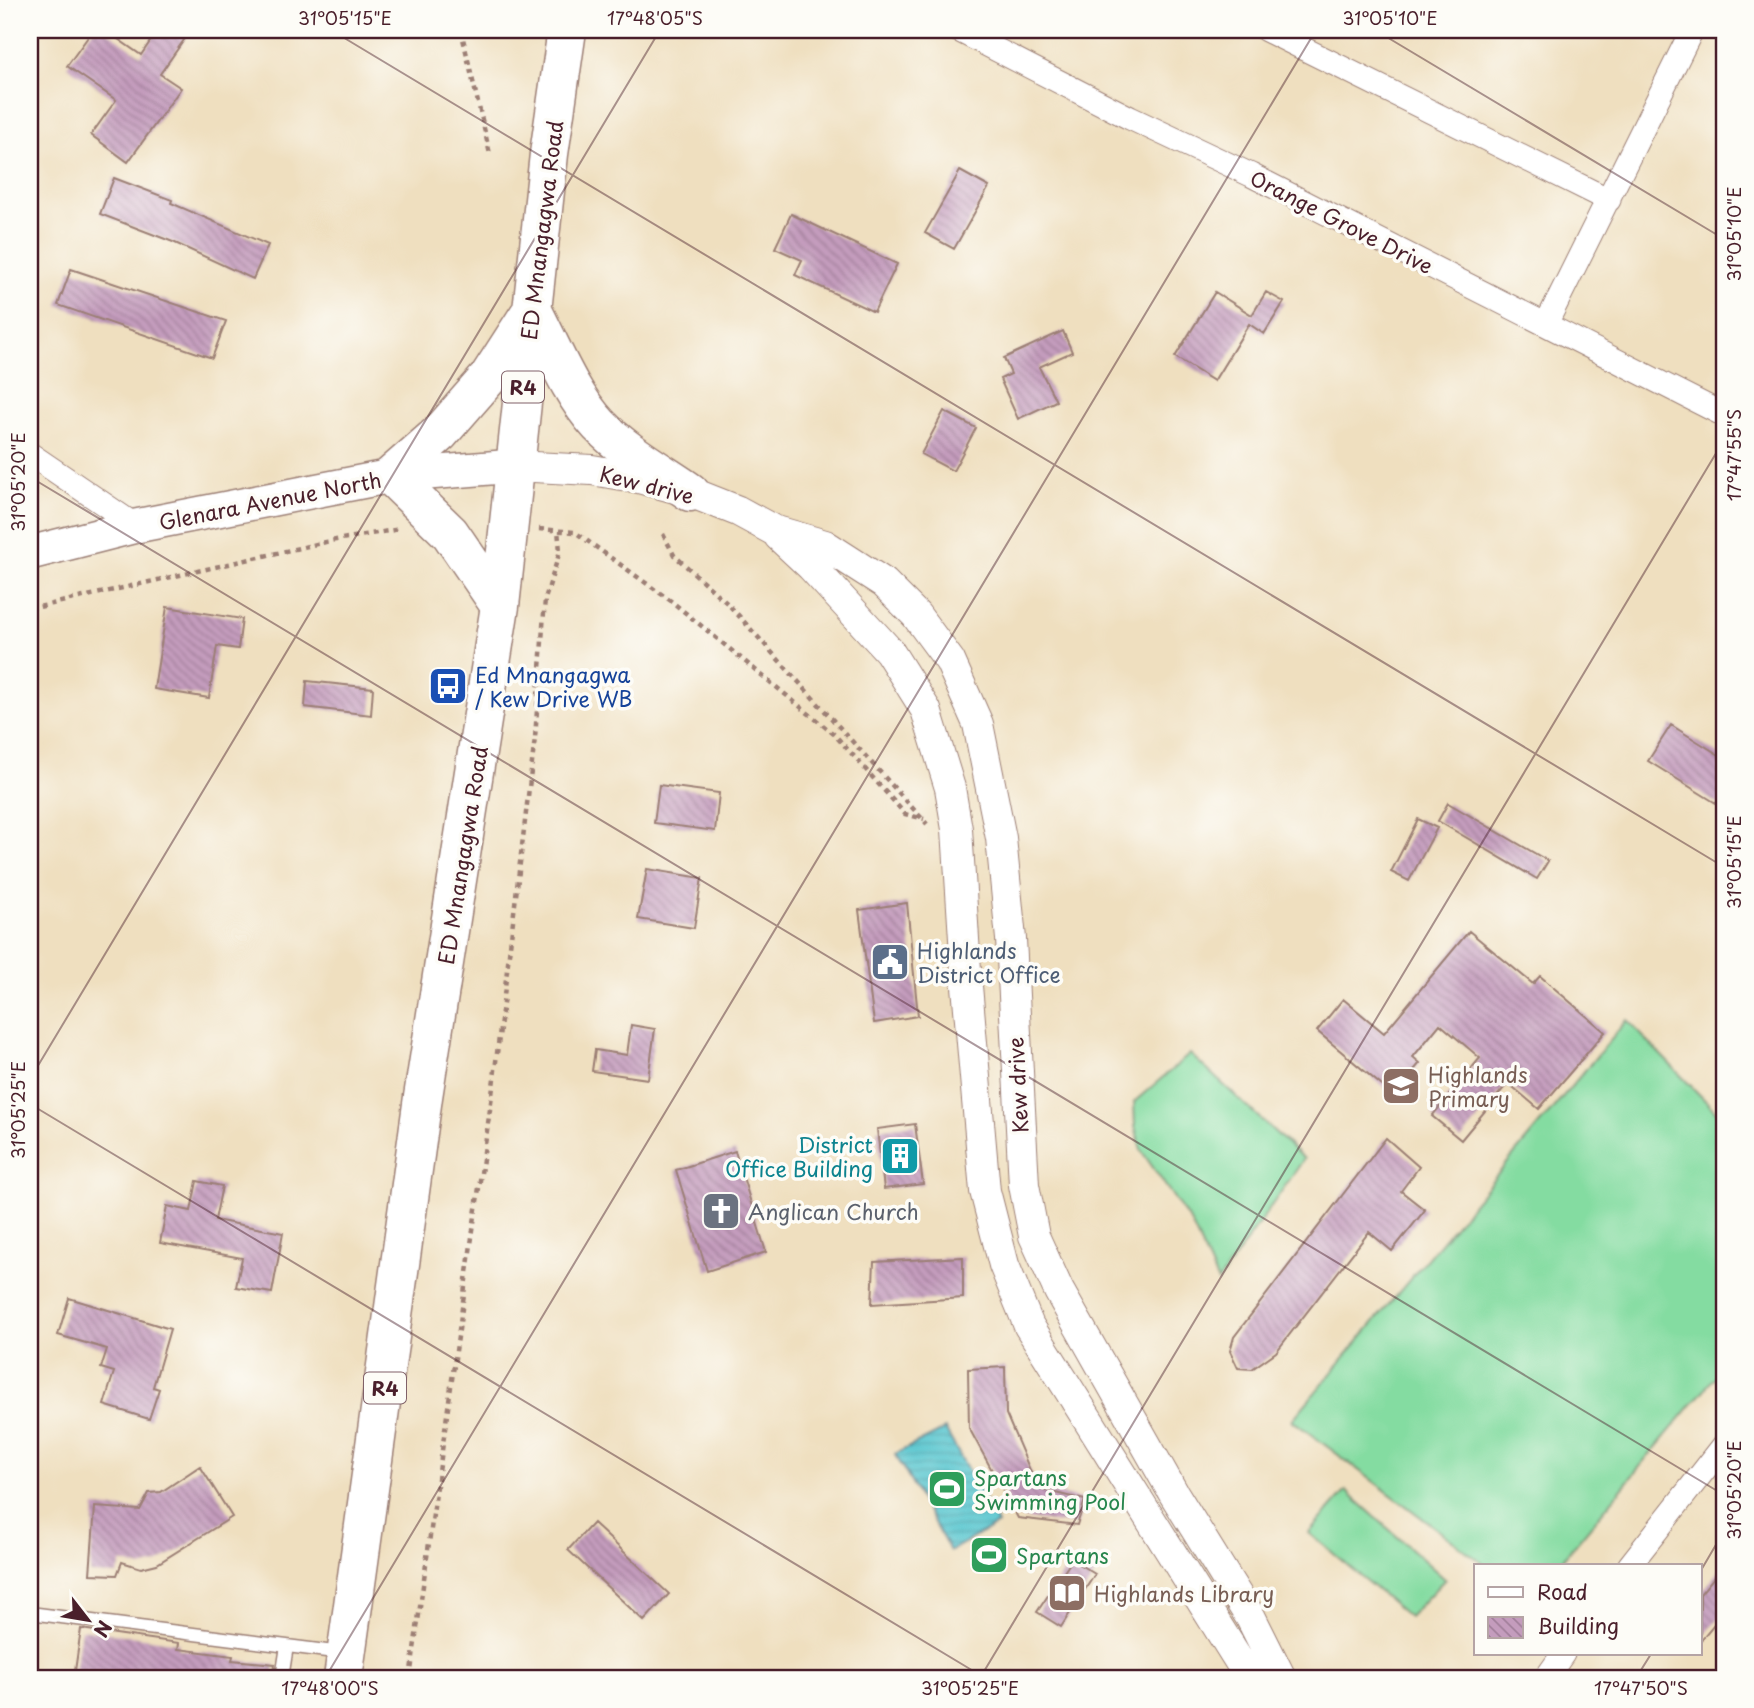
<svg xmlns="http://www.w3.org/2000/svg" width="1754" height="1708" font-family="'Playpen Sans',sans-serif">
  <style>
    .pitch { fill: #84dca1; stroke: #677e66; stroke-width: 2 }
    .water { fill: url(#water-rules); stroke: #52737e; stroke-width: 2 }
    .building { fill: url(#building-back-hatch) }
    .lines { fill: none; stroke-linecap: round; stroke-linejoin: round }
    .service-casing { stroke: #9c7f75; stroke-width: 15 }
    .minor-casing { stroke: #9c7f75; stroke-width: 25 }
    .tertiary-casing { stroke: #9c7f75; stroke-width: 32 }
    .secondary-casing { stroke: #9c7f75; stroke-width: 36 }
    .trunk-casing { stroke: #9c7f75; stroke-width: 41 }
    .path { stroke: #9c7f75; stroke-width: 4.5; stroke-dasharray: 5 5; stroke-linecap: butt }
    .service { stroke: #fff; stroke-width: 12 }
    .minor { stroke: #fff; stroke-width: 23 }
    .tertiary { stroke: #fff; stroke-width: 30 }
    .secondary { stroke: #fff; stroke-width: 33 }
    .trunk { stroke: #fff; stroke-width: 38 }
    .ticks { fill: none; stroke: #4a1f2b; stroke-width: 2; stroke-opacity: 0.45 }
    .labels { text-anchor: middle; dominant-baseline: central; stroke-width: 7; stroke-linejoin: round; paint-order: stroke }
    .shield { fill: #fdfcf7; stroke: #806168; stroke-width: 2 }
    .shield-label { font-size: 19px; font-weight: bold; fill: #4a1f2b }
    .street-label { font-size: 21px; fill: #4a1f2b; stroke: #fdfcf7 }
    .transit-label { font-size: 21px; fill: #164399; stroke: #fdfcf7; text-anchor: start }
    .service-label { font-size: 21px; fill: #4e5e75; stroke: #fdfcf7; text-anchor: start }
    .education-label { font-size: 21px; fill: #785e54; stroke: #fdfcf7; text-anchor: start }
    .culture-label { font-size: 21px; fill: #0d838f; stroke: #fdfcf7; text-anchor: end }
    .worship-label { font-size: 21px; fill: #5b616d; stroke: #fdfcf7; text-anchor: start }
    .leisure-label { font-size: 21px; fill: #27864d; stroke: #fdfcf7; text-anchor: start }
    .neatline { fill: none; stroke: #4a1f2b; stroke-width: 2.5 }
    .ticks-label { font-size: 18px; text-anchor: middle; fill: #4a1f2b }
  </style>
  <defs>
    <pattern id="water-rules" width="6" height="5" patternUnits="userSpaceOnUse" patternTransform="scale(1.75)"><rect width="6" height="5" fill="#5ac7d0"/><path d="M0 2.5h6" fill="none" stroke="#50aab3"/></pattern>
    <pattern id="building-back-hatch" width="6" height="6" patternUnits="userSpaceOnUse" patternTransform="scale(1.75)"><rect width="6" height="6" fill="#c49cbd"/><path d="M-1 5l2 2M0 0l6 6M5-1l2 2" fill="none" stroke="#a17f9a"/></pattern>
  </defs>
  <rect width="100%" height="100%" fill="#fdfcf7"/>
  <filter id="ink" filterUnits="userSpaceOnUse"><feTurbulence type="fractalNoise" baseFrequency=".0143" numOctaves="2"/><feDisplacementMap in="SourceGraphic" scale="14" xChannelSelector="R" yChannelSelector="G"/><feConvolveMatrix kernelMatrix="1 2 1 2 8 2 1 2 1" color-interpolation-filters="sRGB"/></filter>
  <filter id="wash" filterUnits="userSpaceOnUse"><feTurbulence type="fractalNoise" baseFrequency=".00686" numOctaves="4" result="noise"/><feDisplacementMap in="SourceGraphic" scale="28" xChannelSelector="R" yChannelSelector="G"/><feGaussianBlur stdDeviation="1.57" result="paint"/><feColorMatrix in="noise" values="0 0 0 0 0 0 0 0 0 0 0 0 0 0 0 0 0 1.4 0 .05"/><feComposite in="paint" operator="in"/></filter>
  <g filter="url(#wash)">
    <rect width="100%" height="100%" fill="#efdfbf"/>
    <path class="pitch" d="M1627,1020L1724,1120V1366L1557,1566H1486L1292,1420Z
      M1190,1054L1304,1159L1218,1282L1191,1223L1141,1150L1135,1126L1134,1102Z
      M1346,1491L1445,1579L1409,1617L1309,1533Z"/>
    <path class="water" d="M945,1429L998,1524L950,1551L895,1454Z"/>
    <g id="blocks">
      <path class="building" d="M93,30H105L141,55L158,30H191L160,74L181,88L128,162L91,135L116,100L67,66Z
        M960,171L989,187L954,249L925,233Z
        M114,178L172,200L171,203L268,245L253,279L173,242L100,214Z
        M791,214L897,264L874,312L795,275L802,260L775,248Z
        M71,269L226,321L212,358L58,305Z
        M1215,292L1252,315L1266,292L1284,302L1264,334L1249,324L1214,381L1175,357Z
        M1063,331L1072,352L1039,367L1056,401L1018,419L1000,379L1011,374L1004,358Z
        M944,411L976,428L953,471L921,454Z
        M167,607L242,619L238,649L217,646L209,698L154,689Z
        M307,681L373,688L371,715L305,707Z
        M1671,725L1724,758V808L1648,761Z
        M659,785L719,793L715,831L654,823Z
        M1448,803L1548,861L1537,879L1438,821Z
        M1418,819L1437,828L1409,881L1391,872Z
        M647,869L702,878L694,928L638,919Z
        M907,903L918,1016L874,1023L859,910Z
        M1469,931L1533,984L1540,976L1605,1032L1539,1109L1508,1083L1461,1140L1432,1116L1480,1058L1440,1024L1413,1057L1420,1063L1393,1095L1317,1031L1343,999L1384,1033Z
        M631,1025L655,1029L648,1079L592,1071L595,1050L627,1055Z
        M915,1124L923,1184L884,1189L877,1129Z
        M1386,1138L1419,1167L1401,1191L1425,1210L1392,1251L1369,1232L1276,1352L1252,1369L1238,1368L1230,1351L1234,1337Z
        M735,1151L766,1252L707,1271L676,1170Z
        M197,1181L222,1186L215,1220L283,1233L272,1293L236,1287L242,1258L160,1243L167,1206L191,1211Z
        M963,1257V1298L872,1304L874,1262Z
        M69,1298L170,1329L153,1387L159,1389L149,1419L104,1405L114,1372L101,1368L107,1349L58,1335Z
        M1005,1367L1006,1414L1038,1489L1085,1500L1077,1525L1018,1518L969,1428L968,1369Z
        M200,1466L232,1517L157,1564L141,1568L122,1562L117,1575L90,1574L95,1507L140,1510L149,1493L161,1492Z
        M593,1523L669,1594L644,1621L568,1550Z
        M1072,1560L1095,1574L1061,1627L1037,1612Z
        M1724,1565V1612L1700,1641V1594Z
        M81,1629L179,1643L178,1649L233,1656L232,1660L275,1664L273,1678H74Z"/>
    </g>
  </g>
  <g filter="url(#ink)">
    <use href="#blocks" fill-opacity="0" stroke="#9c7f75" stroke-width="2"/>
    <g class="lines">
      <g class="service-casing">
        <path id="service" d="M30,1613L342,1653
          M282,1678L287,1646"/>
      </g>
      <g class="minor-casing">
        <path id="minor" d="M958,30L1130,118L1251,175L1724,415
          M1266,30L1609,200
          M1546,324L1692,30
          M30,454L136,526
          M1629,1566L1724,1445
          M1546,1678L1563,1654"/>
      </g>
      <g class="tertiary-casing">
        <path id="tertiary" d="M514,466L592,470L639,478L690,492L738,511L773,530L825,545L884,583L916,615L950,661L978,724L1001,838L1011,939L1024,1185L1034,1236L1059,1291L1174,1494L1251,1618L1281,1678
          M779,536L811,566L889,651L926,710L950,788L957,829L967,986L985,1191L1004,1265L1029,1326L1250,1678"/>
      </g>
      <g class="secondary-casing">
        <path id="secondary" d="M30,553L136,526L391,476L514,466"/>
      </g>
      <g class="trunk-casing">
        <path id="trunk" d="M532,309C552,347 570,394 599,425C625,452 660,471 690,492
          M500,606L450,533L391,476L440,433L488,378L528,316
          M343,1678L423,1097L500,606L549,154L567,30"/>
      </g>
      <path class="path" d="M461,30L490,154
        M539,529L575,532L671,601L835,735L905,814L924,819
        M663,534L674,555L729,605L927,824
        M30,609L330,541L400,529
        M410,1678L492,1095L535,738L545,599L560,551L558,530"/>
      <use href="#service" class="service"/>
      <use href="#minor" class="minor"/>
      <use href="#tertiary" class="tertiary"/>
      <use href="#secondary" class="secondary"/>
      <use href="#trunk" class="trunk"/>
    </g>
  </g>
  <path class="ticks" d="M331,30L1724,867M1375,30L1724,239M30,477L1724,1495M30,1079L660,30M30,1104L985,1678M1700,1572L1724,1531M325,1678L1316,30M980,1678L1724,440M1636,1678L1651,1654"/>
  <defs>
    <g id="bus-square" transform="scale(2.0125)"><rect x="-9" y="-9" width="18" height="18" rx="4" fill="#1a4fb4" stroke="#fdfcf7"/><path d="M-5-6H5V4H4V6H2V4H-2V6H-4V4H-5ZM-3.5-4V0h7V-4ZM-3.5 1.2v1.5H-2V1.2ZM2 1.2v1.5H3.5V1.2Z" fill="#fff"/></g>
    <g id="civic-square" transform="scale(2.0125)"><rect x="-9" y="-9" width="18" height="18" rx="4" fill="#5c6f8a" stroke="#fdfcf7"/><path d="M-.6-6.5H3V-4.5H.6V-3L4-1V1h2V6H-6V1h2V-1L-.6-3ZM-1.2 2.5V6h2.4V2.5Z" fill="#fff"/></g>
    <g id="school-square" transform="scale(2.0125)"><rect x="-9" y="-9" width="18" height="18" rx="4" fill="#8d6e63" stroke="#fdfcf7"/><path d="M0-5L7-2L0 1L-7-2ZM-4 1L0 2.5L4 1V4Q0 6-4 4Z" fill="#fff"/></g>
    <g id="building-square" transform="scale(2.0125)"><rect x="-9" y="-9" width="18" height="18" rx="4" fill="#0f9aa8" stroke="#fdfcf7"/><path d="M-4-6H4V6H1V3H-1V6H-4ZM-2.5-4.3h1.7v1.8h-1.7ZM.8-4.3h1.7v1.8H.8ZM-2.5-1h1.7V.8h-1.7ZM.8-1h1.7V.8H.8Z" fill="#fff"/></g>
    <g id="church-square" transform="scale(2.0125)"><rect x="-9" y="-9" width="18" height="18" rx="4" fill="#6b7280" stroke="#fdfcf7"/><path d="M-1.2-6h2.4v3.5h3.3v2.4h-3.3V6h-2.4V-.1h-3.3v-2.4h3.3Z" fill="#fff"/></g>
    <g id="stadium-square" transform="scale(2.0125)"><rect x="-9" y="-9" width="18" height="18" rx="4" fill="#2e9e5b" stroke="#fdfcf7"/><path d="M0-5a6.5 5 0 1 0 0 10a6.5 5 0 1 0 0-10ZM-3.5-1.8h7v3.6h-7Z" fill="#fff"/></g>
    <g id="library-square" transform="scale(2.0125)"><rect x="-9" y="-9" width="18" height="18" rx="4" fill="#8d6e63" stroke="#fdfcf7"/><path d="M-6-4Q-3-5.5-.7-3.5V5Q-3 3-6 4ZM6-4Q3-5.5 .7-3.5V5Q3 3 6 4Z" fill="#fff"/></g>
  </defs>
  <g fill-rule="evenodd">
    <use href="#bus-square" x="448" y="686"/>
    <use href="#civic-square" x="890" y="962"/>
    <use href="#school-square" x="1401" y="1086"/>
    <use href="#building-square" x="900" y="1156"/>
    <use href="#church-square" x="721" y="1211"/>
    <use href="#stadium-square" x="947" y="1489"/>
    <use href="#stadium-square" x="989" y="1555"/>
    <use href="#library-square" x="1067" y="1593"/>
  </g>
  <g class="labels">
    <g class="shield">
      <rect x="502" y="371.5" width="42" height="31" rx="5"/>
      <rect x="364" y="1372.5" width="42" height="31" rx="5"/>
    </g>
    <g class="shield-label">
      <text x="523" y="387">R4</text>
      <text x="385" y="1388">R4</text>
    </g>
    <g class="street-label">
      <text transform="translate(1342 221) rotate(27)">Orange Grove Drive</text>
      <text transform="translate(541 230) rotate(-83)">ED Mnangagwa Road</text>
      <text transform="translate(647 484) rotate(14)">Kew drive</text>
      <text transform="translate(270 500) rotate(-11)">Glenara Avenue North</text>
      <text transform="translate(462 855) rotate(-81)">ED Mnangagwa Road</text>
      <text transform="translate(1017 1085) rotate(-93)">Kew drive</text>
    </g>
    <g class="transit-label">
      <text x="475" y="674">Ed Mnangagwa<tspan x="475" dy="24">/ Kew Drive WB</tspan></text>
    </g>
    <g class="service-label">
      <text x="917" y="950">Highlands<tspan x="917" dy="24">District Office</tspan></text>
    </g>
    <g class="education-label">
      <text x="1428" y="1074">Highlands<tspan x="1428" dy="24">Primary</tspan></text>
      <text x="1094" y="1593">Highlands Library</text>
    </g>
    <g class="culture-label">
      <text x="873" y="1144">District<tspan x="873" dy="24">Office Building</tspan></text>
    </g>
    <g class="worship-label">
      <text x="748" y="1211">Anglican Church</text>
    </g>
    <g class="leisure-label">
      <text x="974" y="1477">Spartans<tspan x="974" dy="24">Swimming Pool</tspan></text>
      <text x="1016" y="1555">Spartans</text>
    </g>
  </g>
  <rect width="1754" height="1708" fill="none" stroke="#fdfcf7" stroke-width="77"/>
  <rect x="1474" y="1564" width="228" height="91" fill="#fdfcf7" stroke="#b5a4a5" stroke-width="2"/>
  <rect x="1488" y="1587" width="35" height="10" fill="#ffffff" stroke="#b5a4a5" stroke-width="2"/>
  <text x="1537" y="1600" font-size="21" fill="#4a1f2b">Road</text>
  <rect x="1488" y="1617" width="35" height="21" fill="url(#building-back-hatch)" stroke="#b5a4a5" stroke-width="2"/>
  <text x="1537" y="1634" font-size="21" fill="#4a1f2b">Building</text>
  <g transform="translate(88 1620) rotate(121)" stroke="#fdfcf7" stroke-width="5" paint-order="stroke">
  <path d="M0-5L12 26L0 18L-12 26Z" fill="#4a1f2b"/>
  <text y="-10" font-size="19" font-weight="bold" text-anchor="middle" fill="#4a1f2b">N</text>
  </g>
  <rect x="38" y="38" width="1678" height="1632" class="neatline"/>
  <g class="ticks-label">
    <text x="345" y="25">31°05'15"E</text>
    <text x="655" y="25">17°48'05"S</text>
    <text x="1390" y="25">31°05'10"E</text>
    <text transform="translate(1735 234) rotate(-90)" y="6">31°05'10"E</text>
    <text transform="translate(1735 455) rotate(-90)" y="6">17°47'55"S</text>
    <text transform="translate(19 482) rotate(-90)" y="6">31°05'20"E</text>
    <text transform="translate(1735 862) rotate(-90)" y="6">31°05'15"E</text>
    <text transform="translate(19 1110) rotate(-90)" y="6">31°05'25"E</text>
    <text transform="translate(1735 1490) rotate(-90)" y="6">31°05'20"E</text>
    <text x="330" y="1695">17°48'00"S</text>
    <text x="970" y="1695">31°05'25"E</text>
    <text x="1641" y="1695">17°47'50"S</text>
  </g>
</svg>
